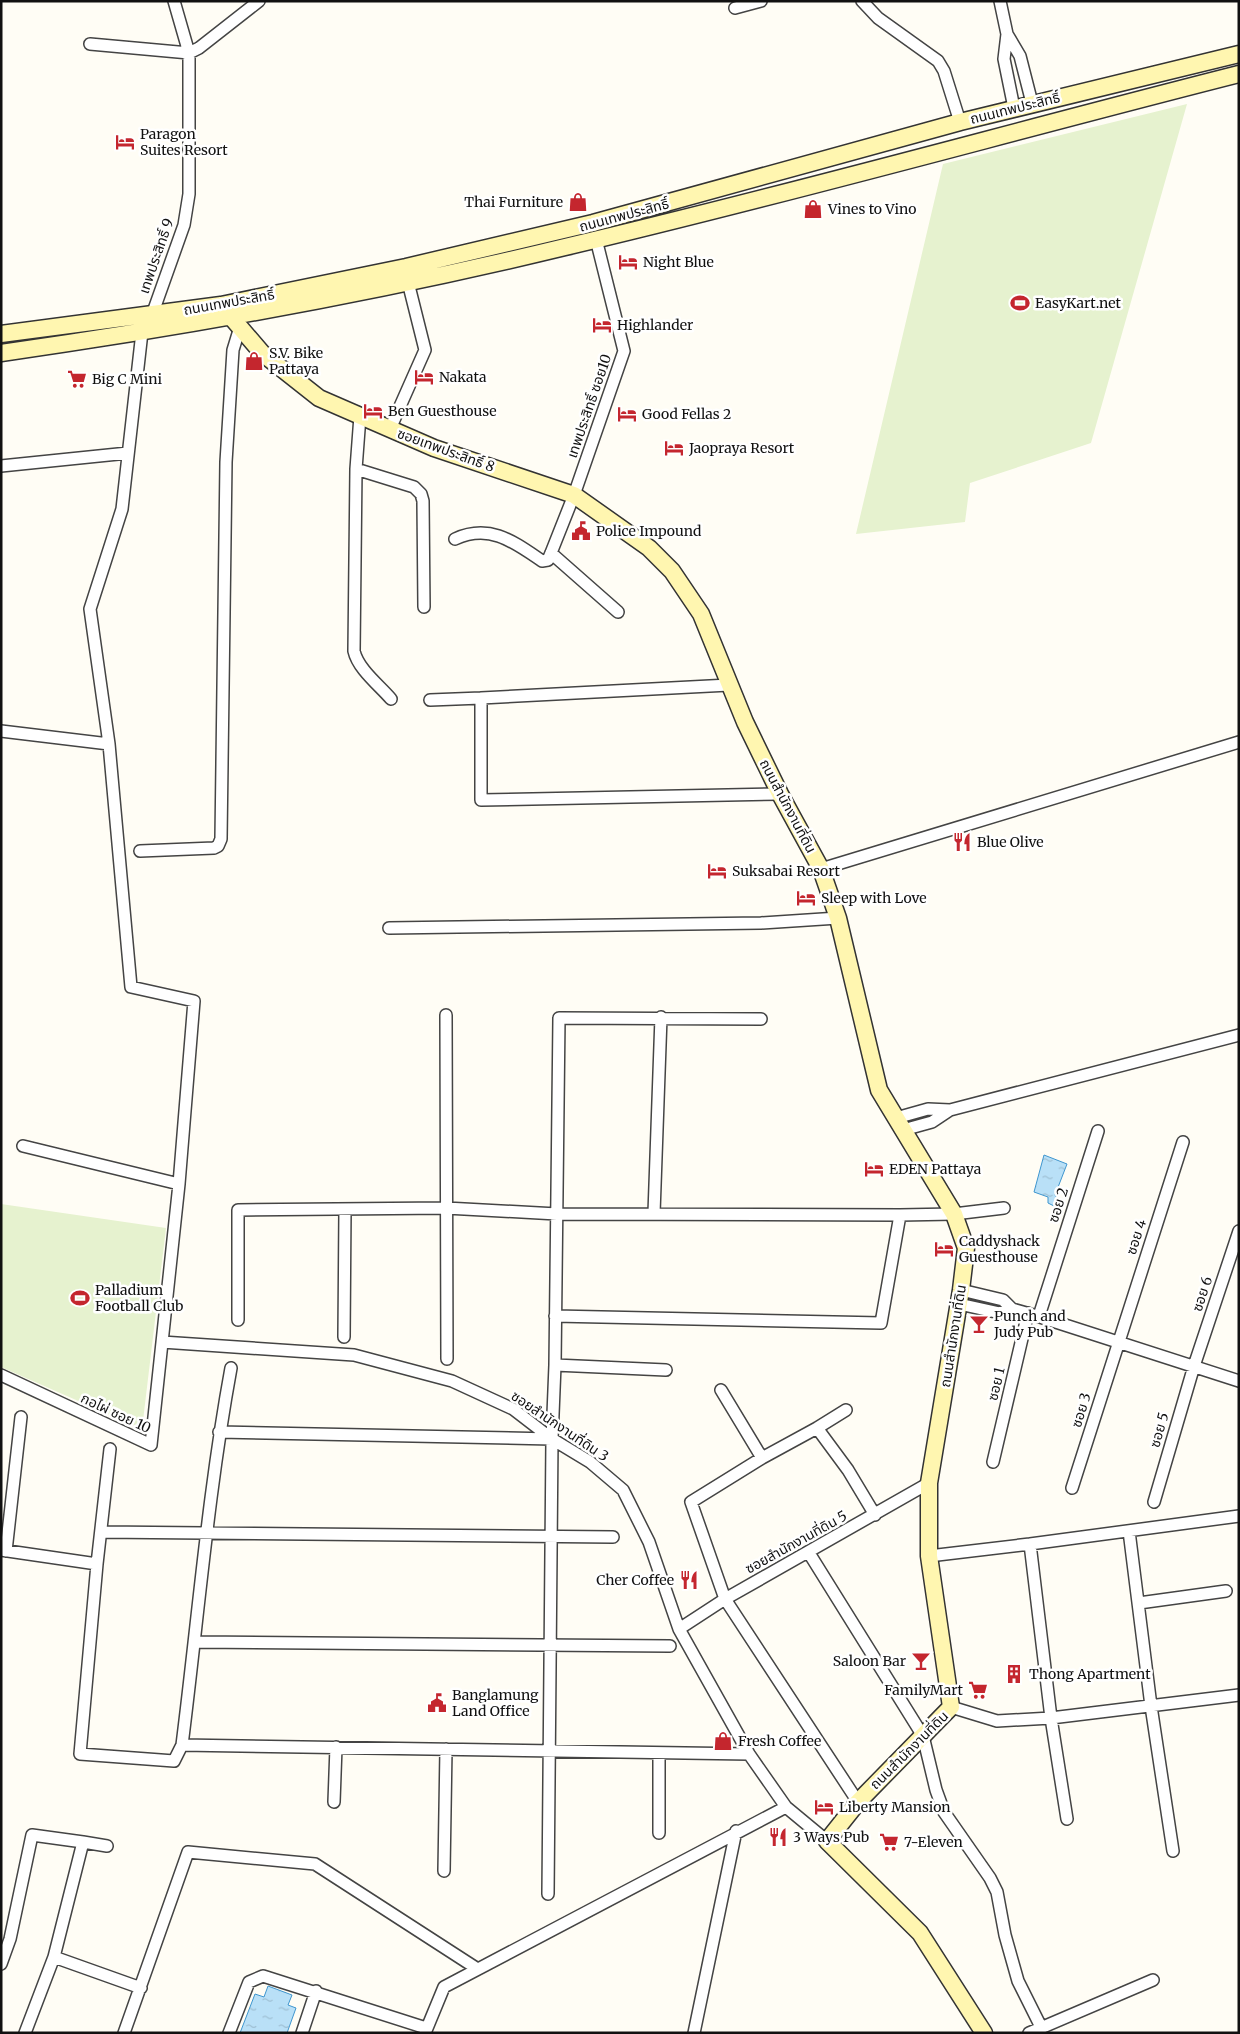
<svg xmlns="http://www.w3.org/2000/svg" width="1240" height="2034" font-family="Merriweather,'Noto Sans Thai',serif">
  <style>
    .pitch { fill: #e6f2cf }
    .water { fill: url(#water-ripples); stroke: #3f96cf }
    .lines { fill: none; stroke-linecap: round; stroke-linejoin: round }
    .street-casing { stroke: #444; stroke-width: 14 }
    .secondary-casing { stroke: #333; stroke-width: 19 }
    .street { stroke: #fff; stroke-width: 11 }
    .secondary { stroke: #fff6b0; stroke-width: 16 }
    .labels { text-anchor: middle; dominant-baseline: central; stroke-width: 5; stroke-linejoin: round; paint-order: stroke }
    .street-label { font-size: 14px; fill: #111; stroke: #fff }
    .poi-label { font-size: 14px; fill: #111; stroke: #fff; text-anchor: start }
  </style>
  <defs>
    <pattern id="water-ripples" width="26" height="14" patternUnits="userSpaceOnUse" patternTransform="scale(1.25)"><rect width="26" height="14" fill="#b9e0f7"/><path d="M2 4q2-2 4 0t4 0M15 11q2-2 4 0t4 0" fill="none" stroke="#9ebfd3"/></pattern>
  </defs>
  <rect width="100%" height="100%" fill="#fffdf5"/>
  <path class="pitch" d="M1187,104L1091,443L970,483L965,522L856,534L943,164Z
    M1,1204L166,1228L142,1429L1,1367Z"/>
  <path class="water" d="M1044,1155L1067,1164L1055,1195L1059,1201L1054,1206L1048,1203V1197L1034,1192Z
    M268,1986L292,1995L288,2005L296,2008L287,2033H240L255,1994L264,1997Z"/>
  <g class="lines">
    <g class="street-casing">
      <path id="street" d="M862,1L878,18L938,61L944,71L960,122
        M1000,1L1007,34L1020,56L1032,103
        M735,8L761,1
        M1007,34L1004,59L1014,108
        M90,44L189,53
        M189,53L199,48L259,1
        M152,315L184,225L189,194V53L174,1
        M360,416L356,469L354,651C358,669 379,685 391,699
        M390,429L425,350L408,282
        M1,466L128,453
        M356,469L414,487L421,494L423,501L424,607
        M455,539C490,523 514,542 542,561L548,560L551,553L574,495L624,351L596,239
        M551,553L618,612
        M729,685L481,698V800L780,794
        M430,700L481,698
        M1,731L109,744
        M140,851L214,848L218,846L221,839L226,462L233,350L240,327
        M821,869L1239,742
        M389,928L761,923L838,918
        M446,1015L447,1359
        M896,1118L928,1109L950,1110L1239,1035
        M903,1130L932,1122L950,1110
        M23,1146L179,1184
        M654,1213L661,1017
        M961,1290L1003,1300L1012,1309L1037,1316L1239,1381
        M959,1304L1000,1313L1012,1309
        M555,1316L881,1323L900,1215
        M1039,1316L1098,1131
        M238,1320V1210L446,1208L557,1214L900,1215L954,1214L1004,1208
        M344,1337L345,1209
        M162,1342L354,1355L452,1381L513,1409L552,1439L590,1462L623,1490L649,1542L679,1629L749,1754L786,1807L827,1841
        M555,1365L666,1370
        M1,1375L151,1445L179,1184L194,1001L131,987L109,744L90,609L122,509L142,332
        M721,1390L762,1458
        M846,1410L817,1428L762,1458L691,1502L725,1599L858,1802
        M817,1428L848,1470L875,1515
        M219,1432L552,1439
        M110,1449L97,1564L80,1754L174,1761L182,1745C198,1619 208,1493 231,1368
        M993,1462L1028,1313
        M1072,1488L1183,1142
        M1154,1502L1194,1366L1239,1231
        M1129,1531L1151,1706L1173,1851
        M101,1532L613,1537
        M1030,1544L1051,1718L1067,1819
        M1,1550L97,1564
        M6,1551L21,1417
        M809,1553L923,1736L936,1790L944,1812L990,1878L997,1892L1005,1935L1018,1981L1041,2027
        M929,1556L1030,1544L1239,1516
        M1139,1603L1226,1591
        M679,1629L725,1599L929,1483
        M195,1642L670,1646
        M951,1707L997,1721L1051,1718L1239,1695
        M182,1745L749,1754
        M659,1754V1833
        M334,1802L336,1747
        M83,1842L107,1846
        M444,1871L446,1749
        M548,1894L552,1439L555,1365L559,1018L761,1019
        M54,1957L141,1988
        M1,1964L10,1939L32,1835L83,1842L54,1957L25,2033
        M124,2033L188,1852L315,1864L476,1968
        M229,2033L249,1982L263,1976L426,2028
        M302,2033L316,1991
        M425,2033L444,1987L786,1807
        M694,2033L736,1831
        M1029,2033L1153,1980"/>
    </g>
    <g class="secondary-casing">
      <path id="secondary" d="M229,304L232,318L262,353L319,398L434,448L574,495L649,548L672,571L701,614L745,722L780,794L821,869L838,918L879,1090L954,1214L966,1248L961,1290L929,1483V1556L951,1707L858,1802L827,1841L920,1933L984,2033
        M1,334L221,305L406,267L593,223L960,122L1239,54
        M1,353C191,326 379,292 565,247C791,194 1014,131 1239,74"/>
    </g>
    <use href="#street" class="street"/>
    <use href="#secondary" class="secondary"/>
  </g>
  <defs>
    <g id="hotel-bare" transform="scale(1.5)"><path d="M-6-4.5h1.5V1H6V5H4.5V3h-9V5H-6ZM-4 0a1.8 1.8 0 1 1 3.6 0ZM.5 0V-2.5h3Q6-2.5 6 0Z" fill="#c4262e" stroke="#fff" stroke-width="2.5" paint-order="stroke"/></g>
    <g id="shop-bare" transform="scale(1.5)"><path d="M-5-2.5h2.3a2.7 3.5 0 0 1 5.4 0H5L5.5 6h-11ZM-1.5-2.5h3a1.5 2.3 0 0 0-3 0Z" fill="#c4262e" stroke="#fff" stroke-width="2.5" paint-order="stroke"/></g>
    <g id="stadium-bare" transform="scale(1.5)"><path d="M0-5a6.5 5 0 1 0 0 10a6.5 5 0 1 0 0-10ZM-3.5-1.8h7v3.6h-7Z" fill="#c4262e" stroke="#fff" stroke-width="2.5" paint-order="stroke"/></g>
    <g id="supermarket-bare" transform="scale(1.5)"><path d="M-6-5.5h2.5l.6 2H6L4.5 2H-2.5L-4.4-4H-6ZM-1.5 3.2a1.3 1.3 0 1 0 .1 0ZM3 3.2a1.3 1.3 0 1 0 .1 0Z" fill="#c4262e" stroke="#fff" stroke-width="2.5" paint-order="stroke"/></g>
    <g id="civic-bare" transform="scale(1.5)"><path d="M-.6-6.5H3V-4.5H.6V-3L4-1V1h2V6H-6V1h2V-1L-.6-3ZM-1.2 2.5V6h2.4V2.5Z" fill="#c4262e" stroke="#fff" stroke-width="2.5" paint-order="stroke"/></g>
    <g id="restaurant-bare" transform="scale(1.5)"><path d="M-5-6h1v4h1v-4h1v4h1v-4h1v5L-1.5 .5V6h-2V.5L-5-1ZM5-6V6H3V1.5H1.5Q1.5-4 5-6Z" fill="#c4262e" stroke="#fff" stroke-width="2.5" paint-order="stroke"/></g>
    <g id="bar-bare" transform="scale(1.5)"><path d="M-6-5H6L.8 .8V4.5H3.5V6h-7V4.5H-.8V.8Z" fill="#c4262e" stroke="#fff" stroke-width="2.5" paint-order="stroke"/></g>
    <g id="building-bare" transform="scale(1.5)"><path d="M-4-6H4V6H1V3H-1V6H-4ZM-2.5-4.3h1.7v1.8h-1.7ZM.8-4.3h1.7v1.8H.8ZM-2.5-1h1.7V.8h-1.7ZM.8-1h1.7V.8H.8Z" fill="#c4262e" stroke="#fff" stroke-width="2.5" paint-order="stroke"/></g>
  </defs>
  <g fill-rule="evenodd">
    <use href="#hotel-bare" x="125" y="142"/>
    <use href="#shop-bare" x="578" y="202"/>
    <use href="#shop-bare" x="813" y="209"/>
    <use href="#hotel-bare" x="628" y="262"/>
    <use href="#stadium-bare" x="1020" y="303"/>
    <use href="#hotel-bare" x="602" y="325"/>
    <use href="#shop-bare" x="254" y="361"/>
    <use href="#hotel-bare" x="424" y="377"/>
    <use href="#supermarket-bare" x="77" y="379"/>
    <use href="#hotel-bare" x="373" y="411"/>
    <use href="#hotel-bare" x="627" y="414"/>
    <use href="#hotel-bare" x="674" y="448"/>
    <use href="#civic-bare" x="581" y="531"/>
    <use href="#restaurant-bare" x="962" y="842"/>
    <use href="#hotel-bare" x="717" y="871"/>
    <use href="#hotel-bare" x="806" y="898"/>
    <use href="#hotel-bare" x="874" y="1169"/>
    <use href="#hotel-bare" x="944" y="1249"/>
    <use href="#stadium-bare" x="80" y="1298"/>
    <use href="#bar-bare" x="979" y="1324"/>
    <use href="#restaurant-bare" x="689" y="1580"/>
    <use href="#bar-bare" x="921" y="1661"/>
    <use href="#building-bare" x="1014" y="1674"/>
    <use href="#supermarket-bare" x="978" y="1690"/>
    <use href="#civic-bare" x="437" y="1703"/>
    <use href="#shop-bare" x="723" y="1741"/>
    <use href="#hotel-bare" x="824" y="1807"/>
    <use href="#restaurant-bare" x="778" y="1837"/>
    <use href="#supermarket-bare" x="889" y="1842"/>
  </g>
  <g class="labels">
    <g class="street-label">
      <text transform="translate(1015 108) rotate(-14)">ถนนเทพประสิทธิ์</text>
      <text transform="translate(624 215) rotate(-15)">ถนนเทพประสิทธิ์</text>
      <text transform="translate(156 256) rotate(-71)">เทพประสิทธิ์ 9</text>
      <text transform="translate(229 302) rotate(-10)">ถนนเทพประสิทธิ์</text>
      <text transform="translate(589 406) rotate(-71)">เทพประสิทธิ์ ซอย10</text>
      <text transform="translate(446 450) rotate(20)">ซอยเทพประสิทธิ์ 8</text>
      <text transform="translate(788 806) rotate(62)">ถนนสำนักงานที่ดิน</text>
      <text transform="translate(1058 1205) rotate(-72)">ซอย 2</text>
      <text transform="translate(1136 1237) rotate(-72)">ซอย 4</text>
      <text transform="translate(1202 1294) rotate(-72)">ซอย 6</text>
      <text transform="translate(953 1336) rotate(-81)">ถนนสำนักงานที่ดิน</text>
      <text transform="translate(996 1384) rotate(-77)">ซอย 1</text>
      <text transform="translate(1081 1410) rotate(-73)">ซอย 3</text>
      <text transform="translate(116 1413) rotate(25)">กอไผ่ ซอย 10</text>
      <text transform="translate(560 1426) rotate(34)">ซอยสำนักงานที่ดิน 3</text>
      <text transform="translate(1159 1430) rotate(-74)">ซอย 5</text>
      <text transform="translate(796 1542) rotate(-29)">ซอยสำนักงานที่ดิน 5</text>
      <text transform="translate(909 1750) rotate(-45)">ถนนสำนักงานที่ดิน</text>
    </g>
    <g class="poi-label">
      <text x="140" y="134">Paragon<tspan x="140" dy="16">Suites Resort</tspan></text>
      <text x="563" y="202" text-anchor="end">Thai Furniture</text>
      <text x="828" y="209">Vines to Vino</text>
      <text x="643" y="262">Night Blue</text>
      <text x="1035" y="303">EasyKart.net</text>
      <text x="617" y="325">Highlander</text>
      <text x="269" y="353">S.V. Bike<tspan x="269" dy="16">Pattaya</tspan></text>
      <text x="439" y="377">Nakata</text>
      <text x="92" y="379">Big C Mini</text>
      <text x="388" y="411">Ben Guesthouse</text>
      <text x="642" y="414">Good Fellas 2</text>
      <text x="689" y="448">Jaopraya Resort</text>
      <text x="596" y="531">Police Impound</text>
      <text x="977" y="842">Blue Olive</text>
      <text x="732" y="871">Suksabai Resort</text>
      <text x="821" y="898">Sleep with Love</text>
      <text x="889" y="1169">EDEN Pattaya</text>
      <text x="959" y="1241">Caddyshack<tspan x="959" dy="16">Guesthouse</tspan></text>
      <text x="95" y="1290">Palladium<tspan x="95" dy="16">Football Club</tspan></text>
      <text x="994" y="1316">Punch and<tspan x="994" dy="16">Judy Pub</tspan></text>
      <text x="674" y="1580" text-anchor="end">Cher Coffee</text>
      <text x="906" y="1661" text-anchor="end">Saloon Bar</text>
      <text x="1029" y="1674">Thong Apartment</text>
      <text x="963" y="1690" text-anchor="end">FamilyMart</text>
      <text x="452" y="1695">Banglamung<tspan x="452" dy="16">Land Office</tspan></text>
      <text x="738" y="1741">Fresh Coffee</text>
      <text x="839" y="1807">Liberty Mansion</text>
      <text x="793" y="1837">3 Ways Pub</text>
      <text x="904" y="1842">7-Eleven</text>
    </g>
  </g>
  <rect width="1240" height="2034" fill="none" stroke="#111111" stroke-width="5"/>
</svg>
